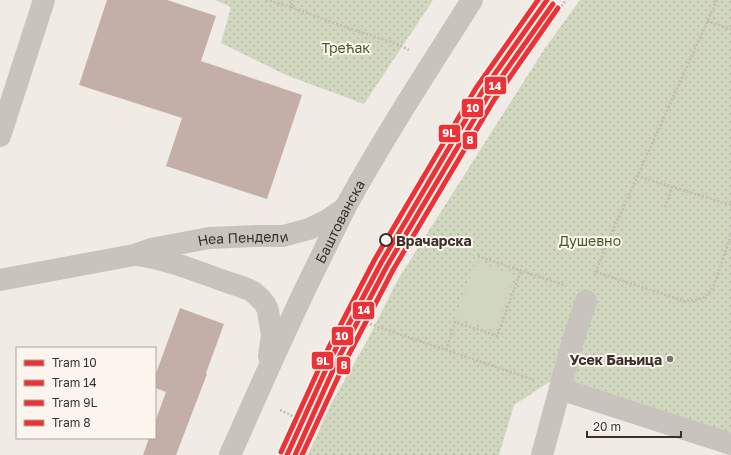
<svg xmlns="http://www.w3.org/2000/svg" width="731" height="455" font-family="'Golos Text',sans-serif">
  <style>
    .grass { fill: url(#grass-dots) }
    .garden { fill: #d1d6bf }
    .building { fill: #c3afa7 }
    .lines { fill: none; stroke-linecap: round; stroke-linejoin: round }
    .path { stroke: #c2bbb6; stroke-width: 2.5; stroke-dasharray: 2 2; stroke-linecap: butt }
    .minor { stroke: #c9c3be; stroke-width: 22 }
    .tram-1-casing { stroke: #fbf5ee; stroke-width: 8 }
    .tram-2-casing { stroke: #fbf5ee; stroke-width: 8 }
    .tram-3-casing { stroke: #fbf5ee; stroke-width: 8 }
    .tram-4-casing { stroke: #fbf5ee; stroke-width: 8 }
    .tram-1 { stroke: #ed3237; stroke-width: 5 }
    .tram-2 { stroke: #ed3237; stroke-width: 5 }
    .tram-3 { stroke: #ed3237; stroke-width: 5 }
    .tram-4 { stroke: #ed3237; stroke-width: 5 }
    .stop-dot { fill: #fbf5ee; stroke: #3b302b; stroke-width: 2 }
    .poi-dot { fill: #7a716c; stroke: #fbf5ee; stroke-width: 1.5 }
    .labels { text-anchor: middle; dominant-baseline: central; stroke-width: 4; stroke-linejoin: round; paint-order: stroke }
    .park-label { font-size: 14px; fill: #4a5a2e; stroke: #fbf5ee }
    .street-label { font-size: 14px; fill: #3b302b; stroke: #fbf5ee }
    .stop-label { font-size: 14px; font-weight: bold; fill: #3b302b; stroke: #fbf5ee; text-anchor: start }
    .poi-label { font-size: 14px; font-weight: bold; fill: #3b302b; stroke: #fbf5ee; text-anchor: end }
    .line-badge { stroke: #fbf5ee; stroke-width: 1.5 }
    .badge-label { font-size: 11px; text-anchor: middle; font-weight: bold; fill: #fff }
  </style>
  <defs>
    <pattern id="grass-dots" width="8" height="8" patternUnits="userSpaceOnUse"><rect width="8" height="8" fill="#d1d6bf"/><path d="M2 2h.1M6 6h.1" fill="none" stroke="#b4b8a4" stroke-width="1.8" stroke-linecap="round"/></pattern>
  </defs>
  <rect width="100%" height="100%" fill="#f0ebe5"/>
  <path class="grass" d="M215,0H433L364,104L286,75L221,43L231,7Z
    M580,0H731V435L557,377L514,405L499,455H308L331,404L367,341L397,281L545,48Z"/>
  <path class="garden" d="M476,261L514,275L495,331L456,317Z"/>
  <path class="building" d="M107,0H167L216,16L201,61L302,95L267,199L166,166L182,118L79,85Z
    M180,308L224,324L206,373L207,374L176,455H143L149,438H155V422L166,392L155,388V376Z"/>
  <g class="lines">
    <path class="path" d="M266,0L291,7L293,0
      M291,7L342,26L397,44L409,50
      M707,21L731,29
      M637,176L731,205
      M665,207L672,187
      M478,256L564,285
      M596,272L684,301L697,300L703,298L708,294L714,285L731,235
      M594,276L609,239L717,0
      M367,323L468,141L566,0
      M446,350L455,322L497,336L521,271
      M280,410L313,426L367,323L534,380"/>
    <g class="minor">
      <path d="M0,136L44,0"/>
      <path d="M137,255C167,259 196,271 224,281C232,284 245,287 253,292C259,297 266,303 268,311L272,335L269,356"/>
      <path id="s1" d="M0,280L134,255L151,249L209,238L257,236H283L309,229L326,221L345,208"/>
      <path d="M560,389L731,444"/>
      <path id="s2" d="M230,455C260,388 289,320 322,255C330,238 338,222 346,206C385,135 429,68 472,0"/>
      <path d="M542,455L574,337L586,301"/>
    </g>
    <g class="tram-1-casing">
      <path id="tram-1" d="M287,455L333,354L381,263L482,92L547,0"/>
    </g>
    <g class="tram-2-casing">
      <path id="tram-2" d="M295,455L339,357L387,266L488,96L553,4"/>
    </g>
    <g class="tram-3-casing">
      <path id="tram-3" d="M281,452L327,351L375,259L476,88L538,0"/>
    </g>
    <g class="tram-4-casing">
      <path id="tram-4" d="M302,455L346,360L393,270L494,100L558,8"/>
    </g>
    <use href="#tram-1" class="tram-1"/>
    <use href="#tram-2" class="tram-2"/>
    <use href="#tram-3" class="tram-3"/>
    <use href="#tram-4" class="tram-4"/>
  </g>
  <circle class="stop-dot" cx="386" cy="240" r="6"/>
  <circle class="poi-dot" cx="670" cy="359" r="4"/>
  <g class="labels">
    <g class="park-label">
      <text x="346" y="47">Трећак</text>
      <text x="590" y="240">Душевно</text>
    </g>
    <g class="street-label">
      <text stroke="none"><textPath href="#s2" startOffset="258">Баштованска</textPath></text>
      <text stroke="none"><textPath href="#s1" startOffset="247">Неа Пендели</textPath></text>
    </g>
    <g class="stop-label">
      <text x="396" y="240">Врачарска</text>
    </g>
    <g class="poi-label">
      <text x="662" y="359">Усек Бањица</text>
    </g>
  </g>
  <g class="line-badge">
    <rect x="484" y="76" width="23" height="19" rx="4" fill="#ed3237"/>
    <rect x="461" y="98" width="23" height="20" rx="4" fill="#ed3237"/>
    <rect x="438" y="124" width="23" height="19" rx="4" fill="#ed3237"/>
    <rect x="462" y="131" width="16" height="19" rx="4" fill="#ed3237"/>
    <rect x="352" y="301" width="23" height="19" rx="4" fill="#ed3237"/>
    <rect x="331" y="326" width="23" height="20" rx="4" fill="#ed3237"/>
    <rect x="311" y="351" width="23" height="19" rx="4" fill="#ed3237"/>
    <rect x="336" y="356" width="15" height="19" rx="4" fill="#ed3237"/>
  </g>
  <g class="badge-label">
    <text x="495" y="90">14</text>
    <text x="473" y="112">10</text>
    <text x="449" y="137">9L</text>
    <text x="470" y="144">8</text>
    <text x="364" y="314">14</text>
    <text x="342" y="340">10</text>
    <text x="323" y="365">9L</text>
    <text x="344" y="369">8</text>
  </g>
  <rect x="16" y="347" width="140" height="92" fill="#fbf5ee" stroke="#aea6a0"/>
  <rect x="24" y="360" width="20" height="6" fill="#ed3237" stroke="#aea6a0"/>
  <text x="52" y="367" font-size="12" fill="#3b302b">Tram 10</text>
  <rect x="24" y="380" width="20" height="6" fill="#ed3237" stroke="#aea6a0"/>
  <text x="52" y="387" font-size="12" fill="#3b302b">Tram 14</text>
  <rect x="24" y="400" width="20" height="6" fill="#ed3237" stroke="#aea6a0"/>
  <text x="52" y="407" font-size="12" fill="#3b302b">Tram 9L</text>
  <rect x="24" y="420" width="20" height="6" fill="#ed3237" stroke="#aea6a0"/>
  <text x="52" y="427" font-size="12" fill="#3b302b">Tram 8</text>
  <path d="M587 431v6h94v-6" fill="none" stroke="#3b302b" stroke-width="2"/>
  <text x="593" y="431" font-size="12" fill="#3b302b" stroke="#fbf5ee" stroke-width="3" paint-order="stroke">20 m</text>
</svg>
